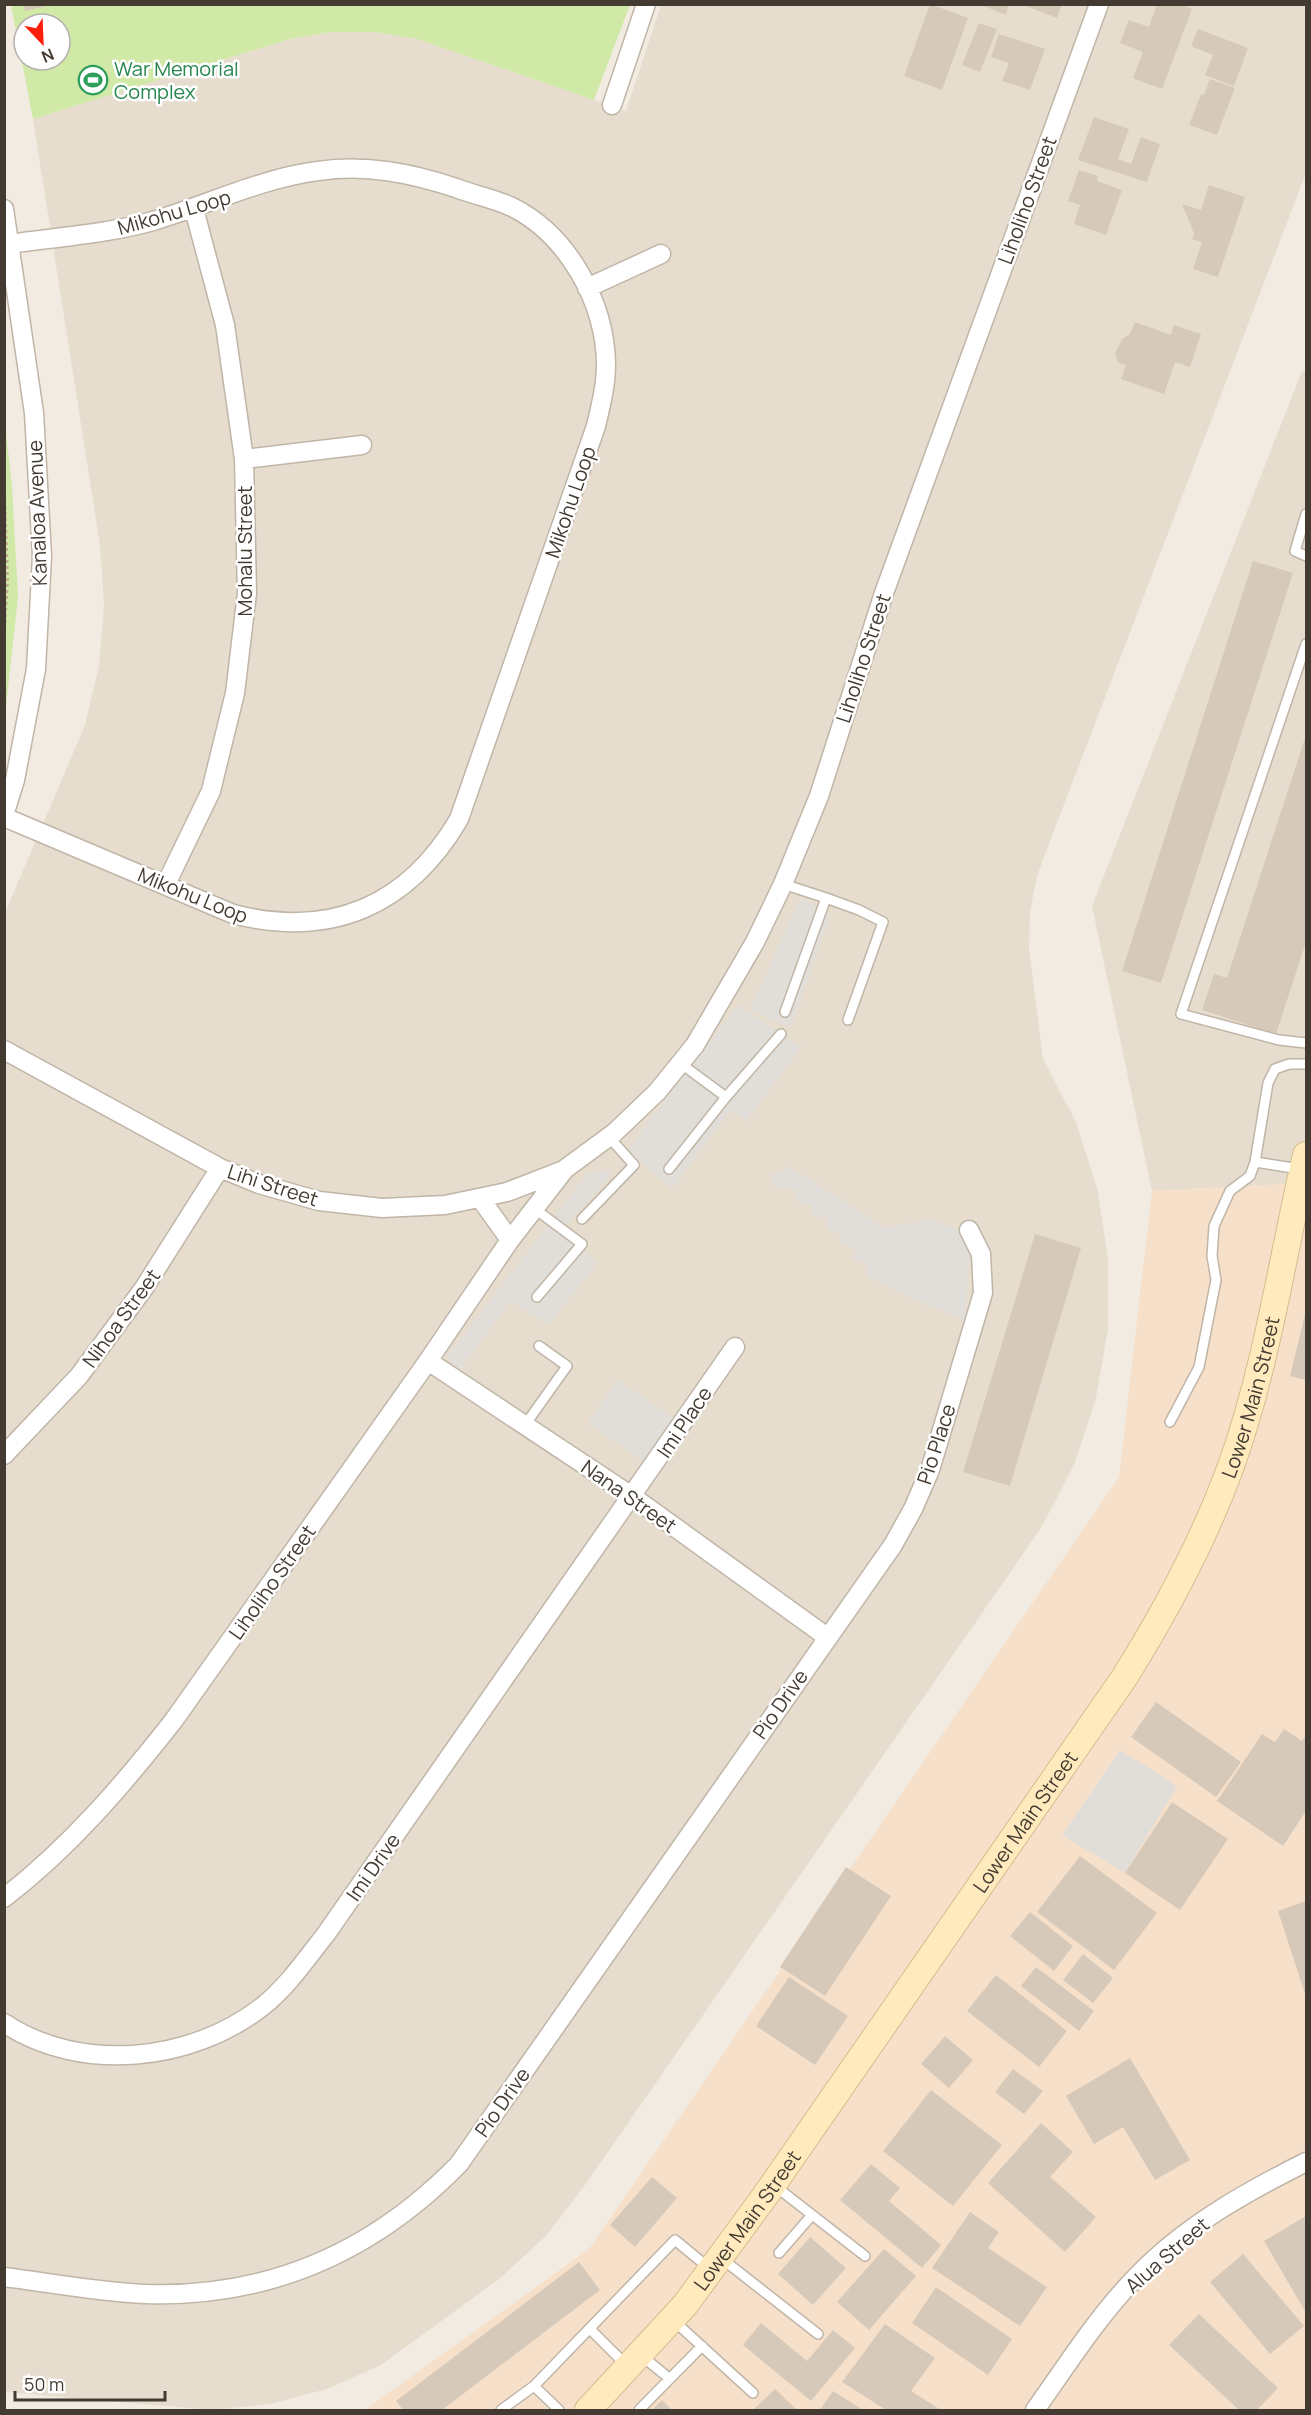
<svg xmlns="http://www.w3.org/2000/svg" width="1311" height="2415" font-family="Manrope,sans-serif">
  <style>
    .residential { fill: #e6ddcf }
    .commercial { fill: #f6e0ca }
    .green { fill: #d0e9a7; fill-rule: evenodd }
    .parking { fill: #e1deda }
    .building { fill: #d7c9b9 }
    .lines { fill: none; stroke-linecap: round; stroke-linejoin: round }
    .lane-casing { stroke: #c0b5a7; stroke-width: 12 }
    .street-casing { stroke: #c0b5a7; stroke-width: 21 }
    .secondary-casing { stroke: #d4bd8e; stroke-width: 28 }
    .path { stroke: #c0ad94; stroke-width: 4; stroke-dasharray: 3 3; stroke-linecap: butt }
    .lane { stroke: #fff; stroke-width: 9 }
    .street { stroke: #fff; stroke-width: 18 }
    .secondary { stroke: #ffeabe; stroke-width: 26 }
    .labels { text-anchor: middle; dominant-baseline: central; stroke-width: 5; stroke-linejoin: round; paint-order: stroke }
    .leisure-label { font-size: 20px; fill: #27864d; stroke: #fff; text-anchor: start }
    .street-label { font-size: 20px; fill: #433b32; stroke: #fff }
  </style>
  <rect width="100%" height="100%" fill="#f2ebe1"/>
  <path class="residential" d="M661,5H1306V173L1050,841L1037,876L1030,912L1029,948L1043,1059L1076,1122L1097,1188L1108,1258V1329L1096,1398L1074,1465L1041,1528L585,2185L546,2236L499,2279L381,2365L327,2389L270,2404L212,2410L5,2392V913L85,725L99,666L104,606L100,545L33,119L290,39L333,32H375L417,39L626,111Z
    M1302,371L1306,373V1183L1152,1191L1092,906Z"/>
  <path class="commercial" d="M1306,1183V2410H365L589,2249L1119,1477L1152,1191Z"/>
  <path class="green" d="M11,5H630L594,100L417,39L375,32H333L290,39L33,119ZM24,24H60V60H24Z
    M4,414L12,486L18,597L5,716Z"/>
  <path class="parking" d="M800,899L830,915L791,1027L750,1010Z
    M738,1005L801,1047L746,1121L730,1110L672,1189L628,1149Z
    M790,1167L880,1225L887,1227L933,1220L956,1229L970,1243L965,1321L866,1276L867,1264L852,1259L856,1249L840,1244L841,1234L827,1229V1219L812,1215V1205L797,1202V1190L774,1186L770,1175Z
    M602,1169L612,1174L563,1228L597,1263L549,1324L510,1301L459,1371L447,1357L587,1174Z
    M618,1380L673,1418L649,1465L588,1423Z
    M1120,1750L1177,1786L1125,1873L1062,1835Z"/>
  <path class="building" d="M23,4H52V5L25,11Z
    M930,4L968,18L942,90L904,76Z
    M979,4H1009L1006,15Z
    M1021,4H1062L1057,18Z
    M1157,4H1180L1192,9L1162,89L1133,78L1143,52L1120,43L1129,20L1149,27Z
    M979,23L997,29L980,72L962,65Z
    M1198,29L1248,48L1234,86L1205,75L1213,55L1191,46Z
    M999,34L1045,49L1030,90L1002,81L1009,63L991,57Z
    M1210,79L1235,88L1217,135L1189,125L1201,94L1204,95Z
    M1094,117L1129,129L1118,159L1131,164L1141,137L1160,144L1147,182L1078,160Z
    M1079,170L1098,176L1097,181L1122,190L1106,235L1074,224L1080,205L1068,201Z
    M1209,185L1245,197L1218,277L1193,269L1202,242L1192,239L1194,233L1182,204L1201,210Z
    M1135,322L1171,335L1174,325L1201,334L1190,367L1175,362L1164,394L1121,379L1126,365L1119,363L1115,354L1122,339L1130,334Z
    M1253,561L1293,573L1161,983L1122,971Z
    M1306,735V942L1276,1034L1202,1010L1214,974L1227,978Z
    M1035,1234L1081,1248L1010,1486L963,1472Z
    M1306,1310V1380L1290,1376Z
    M1156,1702L1241,1762L1216,1797L1131,1737Z
    M1284,1729L1302,1741L1306,1735V1811L1283,1846L1217,1801L1262,1734L1275,1742Z
    M1172,1802L1228,1839L1180,1910L1125,1873Z
    M1080,1856L1157,1913L1114,1970L1037,1912Z
    M846,1867L891,1896L825,1996L780,1967Z
    M1306,1901V1997L1278,1911Z
    M1030,1912L1073,1946L1054,1971L1010,1936Z
    M1083,1954L1113,1978L1093,2003L1063,1980Z
    M1036,1967L1094,2011L1079,2031L1021,1986Z
    M996,1975L1067,2031L1039,2067L967,2011Z
    M789,1977L848,2016L815,2065L756,2026Z
    M945,2036L973,2060L949,2088L921,2064Z
    M1130,2058L1190,2160L1155,2180L1123,2127L1094,2144L1066,2096Z
    M1013,2069L1043,2091L1024,2114L995,2092Z
    M931,2090L1002,2145L953,2206L883,2151Z
    M1041,2123L1073,2152L1050,2177L1096,2217L1065,2252L988,2183Z
    M871,2164L900,2188L889,2201L941,2245L922,2268L840,2200Z
    M652,2177L677,2198L635,2247L610,2225Z
    M970,2212L999,2232L988,2248L1047,2287L1020,2326L932,2268Z
    M1306,2216V2313L1264,2241Z
    M810,2237L846,2268L813,2305L778,2274Z
    M884,2249L916,2276L869,2330L837,2302Z
    M1243,2254L1304,2326L1270,2354L1210,2282Z
    M579,2262L600,2290L442,2410H403L396,2401Z
    M936,2287L1012,2339L988,2375L912,2323Z
    M1199,2314L1278,2388L1257,2410H1239L1169,2345Z
    M761,2323L807,2361L833,2330L855,2348L811,2401L743,2345Z
    M885,2324L935,2358L911,2391L941,2410H886L842,2382Z
    M775,2389L797,2410H753Z
    M833,2391L863,2410H820Z
    M662,2400L672,2410H652Z"/>
  <g class="lines">
    <g class="lane-casing">
      <path id="lane" d="M1306,514L1295,551L1306,556
        M1306,644L1181,1014L1279,1040L1306,1043
        M783,884L826,898L785,1012
        M826,898L859,910L883,922L848,1020
        M726,1097L781,1034
        M669,1169L726,1097L680,1063
        M1300,1169L1255,1162L1268,1083L1275,1069L1289,1064H1306
        M535,1209L582,1244L537,1297
        M582,1219L634,1165L609,1137
        M1170,1422L1199,1367L1216,1280L1212,1256L1214,1226L1230,1191L1250,1176L1255,1162
        M525,1425L567,1366L539,1346
        M775,2186L865,2256
        M779,2253L812,2215
        M721,2258L818,2334
        M673,2320L753,2393
        M591,2330L627,2366
        M642,2356L670,2379
        M534,2386L559,2410
        M501,2410L534,2386L675,2240L709,2268
        M639,2410L702,2346"/>
    </g>
    <g class="street-casing">
      <path id="street" d="M612,105L646,4
        M4,209L34,413L42,556L36,669L15,780L4,815
        M587,288L661,254
        M244,459L362,445
        M4,817L233,914C331,939 408,906 459,819L596,426C601,405 606,385 606,364C605,302 568,235 512,207C495,199 474,195 456,188C411,173 366,164 318,171C262,178 207,205 153,221C107,234 57,237 10,244
        M166,884L211,791L235,693L247,593L244,459L225,325L194,209
        M4,1050L220,1168L259,1184L319,1201L382,1208L445,1205L507,1192L564,1170
        M480,1198L510,1240
        M428,1361L633,1497L827,1637
        M4,1455L79,1376L144,1288L220,1168
        M4,1898C70,1847 123,1785 174,1720L428,1361L510,1240L565,1169L614,1133L657,1092L695,1045L755,942L783,884L819,796L884,593L1099,4
        M4,2023C81,2074 192,2062 263,2006C288,1986 306,1959 326,1934L735,1347
        M4,2277C51,2283 98,2292 145,2294C269,2298 373,2252 459,2164L893,1545L913,1509L930,1470L983,1293L981,1254L969,1230
        M1035,2410C1067,2365 1098,2316 1137,2276C1185,2226 1246,2192 1306,2162"/>
    </g>
    <g class="secondary-casing">
      <g id="secondary">
        <path id="s1" d="M588,2410L685,2305L765,2196L1124,1678C1166,1611 1204,1540 1231,1466C1267,1366 1282,1258 1306,1155"/>
      </g>
    </g>
    <path class="path" d="M4,494L7,579L4,629"/>
    <use href="#lane" class="lane"/>
    <use href="#street" class="street"/>
    <use href="#secondary" class="secondary"/>
  </g>
  <defs>
    <g id="stadium-ring" transform="scale(1.5)"><circle r="9.5" fill="#fff" stroke="#2e9e5b" stroke-width="1.5"/><path d="M0-5a6.5 5 0 1 0 0 10a6.5 5 0 1 0 0-10ZM-3.5-1.8h7v3.6h-7Z" fill="#2e9e5b"/></g>
  </defs>
  <g fill-rule="evenodd">
    <use href="#stadium-ring" x="93" y="80"/>
  </g>
  <g class="labels">
    <g class="leisure-label">
      <text x="114" y="68">War Memorial<tspan x="114" dy="23">Complex</tspan></text>
    </g>
    <g class="street-label">
      <text transform="translate(1027 200) rotate(-70)">Liholiho Street</text>
      <text transform="translate(174 212) rotate(-16)">Mikohu Loop</text>
      <text transform="translate(570 502) rotate(-71)">Mikohu Loop</text>
      <text transform="translate(37 513) rotate(-92)">Kanaloa Avenue</text>
      <text transform="translate(244 551) rotate(-90)">Mohalu Street</text>
      <text transform="translate(863 658) rotate(-72)">Liholiho Street</text>
      <text transform="translate(193 895) rotate(22)">Mikohu Loop</text>
      <text transform="translate(273 1185) rotate(18)">Lihi Street</text>
      <text transform="translate(121 1318) rotate(-54)">Nihoa Street</text>
      <text stroke="none"><textPath href="#s1" startOffset="1218">Lower Main Street</textPath></text>
      <text transform="translate(684 1422) rotate(-56)">Imi Place</text>
      <text transform="translate(936 1444) rotate(-72)">Pio Place</text>
      <text transform="translate(629 1496) rotate(35)">Nana Street</text>
      <text transform="translate(272 1582) rotate(-55)">Liholiho Street</text>
      <text transform="translate(780 1704) rotate(-55)">Pio Drive</text>
      <text stroke="none"><textPath href="#s1" startOffset="734">Lower Main Street</textPath></text>
      <text transform="translate(373 1867) rotate(-55)">Imi Drive</text>
      <text transform="translate(502 2102) rotate(-55)">Pio Drive</text>
      <text stroke="none"><textPath href="#s1" startOffset="248">Lower Main Street</textPath></text>
      <text transform="translate(1167 2255) rotate(-41)">Alua Street</text>
    </g>
  </g>
  <rect width="1311" height="2415" fill="none" stroke="#433b32" stroke-width="12"/>
  <g transform="translate(42 42) rotate(157)"><circle r="28" fill="#ffffff" stroke="#b4b1ad" stroke-width="1.5"/>
  <path d="M0-4.5L10 22L0 15L-10 22Z" fill="#ff1d0b"/>
  <text y="-9" font-size="16" font-weight="bold" text-anchor="middle" fill="#433b32">N</text>
  </g>
  <path d="M15 2391v9h150v-9" fill="none" stroke="#433b32" stroke-width="3"/>
  <text x="24" y="2391" font-size="18" fill="#433b32" stroke="#ffffff" stroke-width="4.5" paint-order="stroke">50 m</text>
</svg>
